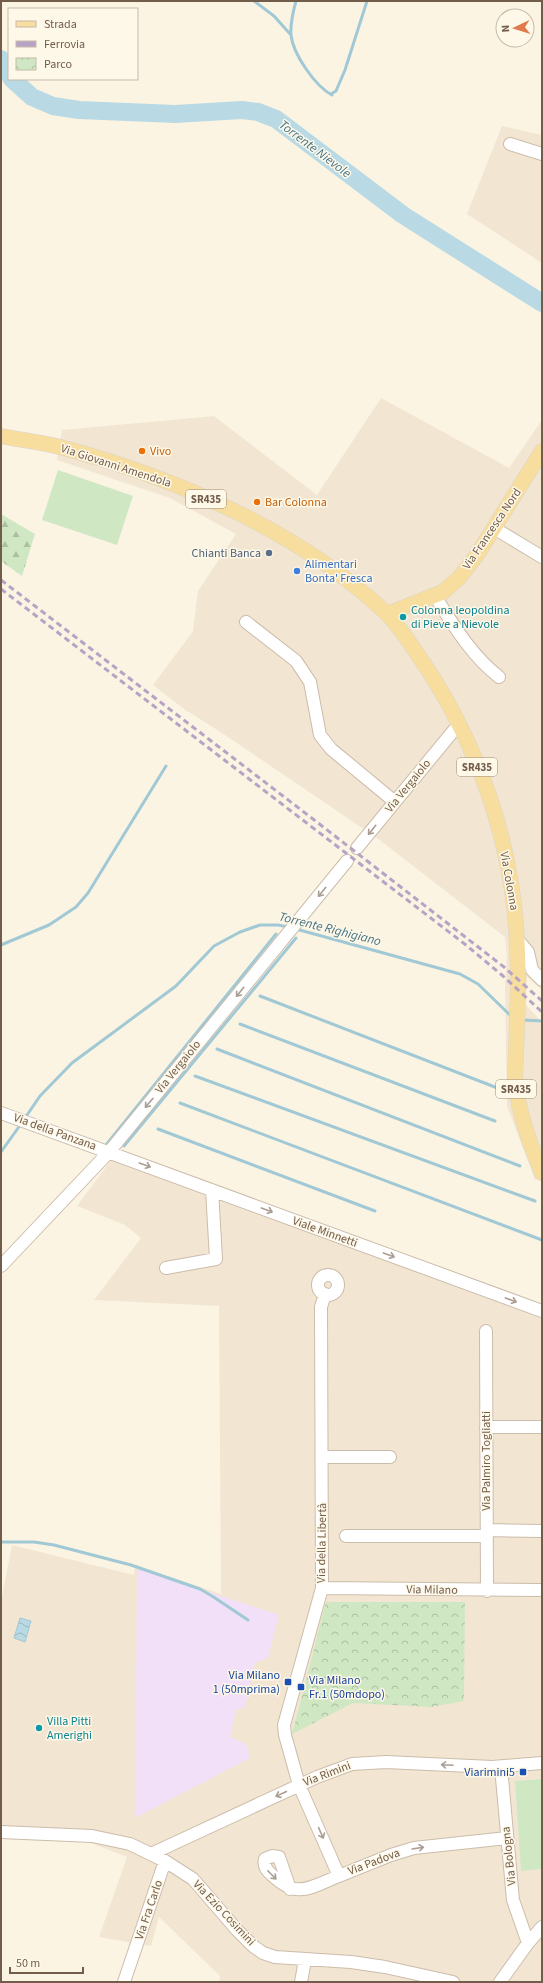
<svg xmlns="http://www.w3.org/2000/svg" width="543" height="1983" font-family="'Source Sans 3',sans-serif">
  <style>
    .residential { fill: #f2e6d2 }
    .education { fill: #f1e0f7 }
    .grass { fill: #cfe8c3 }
    .forest { fill: url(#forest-firs) }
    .park { fill: url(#park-crowns) }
    .water { fill: url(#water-waves); stroke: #a0c8d5 }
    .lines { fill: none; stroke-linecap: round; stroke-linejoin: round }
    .stream { stroke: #a0c8d5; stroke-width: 3 }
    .river { stroke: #b9dae4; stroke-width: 18 }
    .minor-casing { stroke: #ccbcab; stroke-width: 14 }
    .major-casing { stroke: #dad5d0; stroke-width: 16 }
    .minor { stroke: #fff; stroke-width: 12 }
    .major { stroke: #f7de9e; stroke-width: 15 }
    .rail { stroke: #b7a3c4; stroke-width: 3; stroke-dasharray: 6 4; stroke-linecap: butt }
    .oneway { stroke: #aa9d92 }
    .food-dot { fill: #e8710a; stroke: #fef8e9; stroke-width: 1.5 }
    .service-dot { fill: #5c6f8a; stroke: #fef8e9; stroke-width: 1.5 }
    .shop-dot { fill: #3f7fe0; stroke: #fef8e9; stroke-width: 1.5 }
    .culture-dot { fill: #0f9aa8; stroke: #fef8e9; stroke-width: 1.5 }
    .transit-dot { fill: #1a4fb4; stroke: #fef8e9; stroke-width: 1.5 }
    .labels { text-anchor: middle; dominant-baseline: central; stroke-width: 3; stroke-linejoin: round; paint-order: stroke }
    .shield { fill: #fef8e9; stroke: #9c8b7a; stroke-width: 1 }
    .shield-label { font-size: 11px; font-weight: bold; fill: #725c4a }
    .food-label { font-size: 12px; fill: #c56008; stroke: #fef8e9; text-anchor: start }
    .street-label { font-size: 12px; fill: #725c4a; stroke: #fef8e9 }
    .service-label { font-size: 12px; fill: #4e5e75; stroke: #fef8e9; text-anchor: end }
    .shop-label { font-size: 12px; fill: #366cbe; stroke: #fef8e9; text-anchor: start }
    .culture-label { font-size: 12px; fill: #0d838f; stroke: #fef8e9; text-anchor: start }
    .transit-label { font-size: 12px; fill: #164399; stroke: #fef8e9; text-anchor: end }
    .water-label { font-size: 13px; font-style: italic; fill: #457485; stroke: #fef8e9 }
  </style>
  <defs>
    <pattern id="forest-firs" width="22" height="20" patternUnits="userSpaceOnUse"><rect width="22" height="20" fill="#cfe8c3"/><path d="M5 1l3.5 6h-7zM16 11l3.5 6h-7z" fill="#acbfa0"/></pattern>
    <pattern id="park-crowns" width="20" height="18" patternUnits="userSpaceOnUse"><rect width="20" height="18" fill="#cfe8c3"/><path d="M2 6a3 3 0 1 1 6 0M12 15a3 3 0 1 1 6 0" fill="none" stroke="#acbfa0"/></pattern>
    <pattern id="water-waves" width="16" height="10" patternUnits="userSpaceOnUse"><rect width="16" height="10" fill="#b9dae4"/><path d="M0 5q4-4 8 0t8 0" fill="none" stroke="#9bb4bb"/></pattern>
  </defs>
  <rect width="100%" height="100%" fill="#fbf4e3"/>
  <path class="residential" d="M502,126L542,135V263L467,214Z
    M381,398L509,468L542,420V990L527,977L525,1004L542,1022V1177L535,1180L507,1106L505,987L507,956L505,937L377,838L222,733L184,709L153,685L193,631L198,591L236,534L170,498L57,460L62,430L214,416L317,495Z
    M118,1151L542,1311V1982H219L220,1976L159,1917L151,1946L99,1937L127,1857L78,1838L1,1835V1602L12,1545L134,1575L135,1565L221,1594L219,1306L94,1300L141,1238L125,1225L77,1206Z"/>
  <path class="education" d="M137,1568L279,1615L268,1658L255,1663L245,1707L236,1710L230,1737L246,1744L250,1758L135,1818Z"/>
  <path class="grass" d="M58,470L133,496L117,545L42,520Z
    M542,1779V1869L521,1871L515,1781Z"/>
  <path class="forest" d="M1,514L35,534L22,576L1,561Z"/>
  <path class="park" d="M326,1602H465L464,1701L431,1707L353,1703L292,1734Z"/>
  <path class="water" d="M20,1618L31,1621L25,1642L14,1638Z"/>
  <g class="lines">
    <path class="stream" d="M254,1L274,16L291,35
      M296,1C293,12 290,24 291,35C293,54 315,86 332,95L331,94L336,91L345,70L367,1
      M296,929L460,974L478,984L511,1016
      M1,945L49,925L76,907L88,893L166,766
      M260,996L500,1089
      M524,1020L542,1021
      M240,1024L495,1121
      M217,1049L520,1166
      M195,1076L535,1201
      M180,1103L542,1240
      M25,1118L40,1096L72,1063L176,986L214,946L240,932L260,925H278L288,927
      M158,1129L375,1211
      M106,1145L276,934
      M124,1146L296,938
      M1,1152L21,1124
      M1,1542H34L54,1545L131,1565L200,1589L212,1596L248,1620"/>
    <path class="river" d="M1,59L9,75
      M12,79L32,97L53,106L79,110L175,114L242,110L258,112L276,119L403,215L542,303"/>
    <g class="minor-casing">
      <path id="minor" d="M510,144L542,154
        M494,528L542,557
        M435,596C454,626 471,655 499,677
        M246,622L296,661L310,682L320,735L331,749L395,802
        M357,848L459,724
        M518,940L528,952L532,970L542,980
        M1,1113L542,1311
        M1,1266L109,1152L347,861
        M166,1268L216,1259L212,1190
        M318 1285a10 10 0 1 1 20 0a10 10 0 1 1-20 0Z
        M325,1294L321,1307L322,1588L284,1725L285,1735L299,1785L339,1876L391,1855L414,1848L507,1838
        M486,1331L487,1591
        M486,1427H542
        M323,1457H390
        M487,1530L542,1531
        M346,1536H487
        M322,1588L542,1590
        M501,1767L513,1900L528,1943
        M1,1832L92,1836L130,1844L165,1861L193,1879L237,1930L253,1946L263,1953L275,1957L351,1962L385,1967L453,1982
        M151,1854L317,1777L352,1764L386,1762L492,1767L542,1763
        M290,1889L279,1857L272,1856L265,1859C263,1866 267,1871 272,1875C298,1900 310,1887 339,1876
        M124,1982L165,1861
        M301,1982L305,1960
        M500,1982L528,1943L542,1927"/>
    </g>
    <g class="major-casing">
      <path id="major" d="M1,436C21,440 41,442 60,447C174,477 299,531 385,612C397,623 407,639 416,652C468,726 504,816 514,906C521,963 517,1020 515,1078C518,1112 529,1141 542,1173
        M387,614L443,592L459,578L477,555L542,451"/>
    </g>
    <use href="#minor" class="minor"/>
    <use href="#major" class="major"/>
    <path class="rail" d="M1,580L313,819L504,967L542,1001
      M1,589L466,945L503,976L542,1012"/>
  </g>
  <defs><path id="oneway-shaft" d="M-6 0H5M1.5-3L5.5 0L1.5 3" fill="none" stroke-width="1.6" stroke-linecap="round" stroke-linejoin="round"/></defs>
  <g class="oneway">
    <use href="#oneway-shaft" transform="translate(372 830) rotate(129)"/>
    <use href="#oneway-shaft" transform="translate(322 892) rotate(129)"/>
    <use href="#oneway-shaft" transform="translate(240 992) rotate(129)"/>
    <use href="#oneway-shaft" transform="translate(149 1103) rotate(130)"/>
    <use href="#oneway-shaft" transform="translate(145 1165) rotate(20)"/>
    <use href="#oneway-shaft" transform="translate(267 1210) rotate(20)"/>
    <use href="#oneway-shaft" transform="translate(389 1255) rotate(20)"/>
    <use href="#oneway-shaft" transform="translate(511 1300) rotate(20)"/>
    <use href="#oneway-shaft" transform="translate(447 1765) rotate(-177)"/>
    <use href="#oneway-shaft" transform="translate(281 1794) rotate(155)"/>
    <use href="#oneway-shaft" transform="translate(321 1833) rotate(66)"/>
    <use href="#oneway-shaft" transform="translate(418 1848) rotate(-9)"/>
    <use href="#oneway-shaft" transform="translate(272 1875) rotate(45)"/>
  </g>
  <g class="food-dot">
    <circle cx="142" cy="451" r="4"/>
    <circle cx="257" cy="502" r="4"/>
  </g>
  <circle class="service-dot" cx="269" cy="553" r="4"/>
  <circle class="shop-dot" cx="297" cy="571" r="4"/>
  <g class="culture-dot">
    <circle cx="403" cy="617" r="4"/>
    <circle cx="39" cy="1728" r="4"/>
  </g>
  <g class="transit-dot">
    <rect x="284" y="1678" width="8" height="8" rx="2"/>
    <rect x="297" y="1683" width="8" height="8" rx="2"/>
    <rect x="519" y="1768" width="8" height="8" rx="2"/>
  </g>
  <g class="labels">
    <g class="shield">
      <rect x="186" y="490" width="40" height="18" rx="3"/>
      <rect x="457" y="758" width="40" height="18" rx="3"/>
      <rect x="496" y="1080" width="40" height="18" rx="3"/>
    </g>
    <g class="shield-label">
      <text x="206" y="499">SR435</text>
      <text x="477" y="767">SR435</text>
      <text x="516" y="1089">SR435</text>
    </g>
    <g class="food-label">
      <text x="150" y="451">Vivo</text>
      <text x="265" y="502">Bar Colonna</text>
    </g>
    <g class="street-label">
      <text transform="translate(116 466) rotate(18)">Via Giovanni Amendola</text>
      <text transform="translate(492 529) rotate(-56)">Via Francesca Nord</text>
      <text transform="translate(408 786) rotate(-51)">Via Vergaiolo</text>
      <text transform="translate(509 881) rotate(80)">Via Colonna</text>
      <text transform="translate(178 1067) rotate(-51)">Via Vergaiolo</text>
      <text transform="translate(55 1132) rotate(20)">Via della Panzana</text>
      <text transform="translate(325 1232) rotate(20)">Viale Minnetti</text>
      <text transform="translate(486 1461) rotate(-90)">Via Palmiro Togliatti</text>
      <text transform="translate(322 1543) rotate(-89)">Via della Libertà</text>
      <text transform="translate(432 1590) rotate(1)">Via Milano</text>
      <text transform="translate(327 1774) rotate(-21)">Via Rimini</text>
      <text transform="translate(509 1856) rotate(-96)">Via Bologna</text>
      <text transform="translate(374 1862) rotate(-21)">Via Padova</text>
      <text transform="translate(149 1910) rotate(-71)">Via Fra Carlo</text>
      <text transform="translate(224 1913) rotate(47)">Via Ezio Cosimini</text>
    </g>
    <g class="service-label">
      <text x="261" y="553">Chianti Banca</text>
    </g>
    <g class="shop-label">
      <text x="305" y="564">Alimentari<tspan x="305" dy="14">Bonta' Fresca</tspan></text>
    </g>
    <g class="culture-label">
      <text x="411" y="610">Colonna leopoldina<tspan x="411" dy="14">di Pieve a Nievole</tspan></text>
      <text x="47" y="1721">Villa Pitti<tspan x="47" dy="14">Amerighi</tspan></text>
    </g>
    <g class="transit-label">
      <text x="280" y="1675">Via Milano<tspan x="280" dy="14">1 (50mprima)</tspan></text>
      <text x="309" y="1680" text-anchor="start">Via Milano<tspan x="309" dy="14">Fr.1 (50mdopo)</tspan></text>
      <text x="515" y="1772">Viarimini5</text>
    </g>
    <g class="water-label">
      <text transform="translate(315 149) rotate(37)">Torrente Nievole</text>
      <text transform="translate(330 929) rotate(14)">Torrente Righigiano</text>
    </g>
  </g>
  <rect width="543" height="1983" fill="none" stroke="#725c4a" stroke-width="4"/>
  <rect x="8" y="8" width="130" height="72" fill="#fef8e9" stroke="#c6baa9"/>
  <rect x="16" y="21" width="20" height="6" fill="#f7de9e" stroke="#c6baa9"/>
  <text x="44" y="28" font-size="12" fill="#725c4a">Strada</text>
  <rect x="16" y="41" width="20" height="6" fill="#b7a3c4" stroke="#c6baa9"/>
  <text x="44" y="48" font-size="12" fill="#725c4a">Ferrovia</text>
  <rect x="16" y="58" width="20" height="12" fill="url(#park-crowns)" stroke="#c6baa9"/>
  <text x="44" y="68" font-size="12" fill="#725c4a">Parco</text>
  <g transform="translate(515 28) rotate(266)"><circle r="19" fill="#fef8e9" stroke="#c6baa9"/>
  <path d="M0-3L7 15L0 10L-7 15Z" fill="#e07b4d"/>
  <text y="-6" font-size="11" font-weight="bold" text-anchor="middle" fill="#725c4a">N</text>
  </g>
  <path d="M10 1967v6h73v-6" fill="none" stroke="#725c4a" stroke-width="2"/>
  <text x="16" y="1967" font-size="12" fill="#725c4a" stroke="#fef8e9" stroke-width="3" paint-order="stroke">50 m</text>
</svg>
